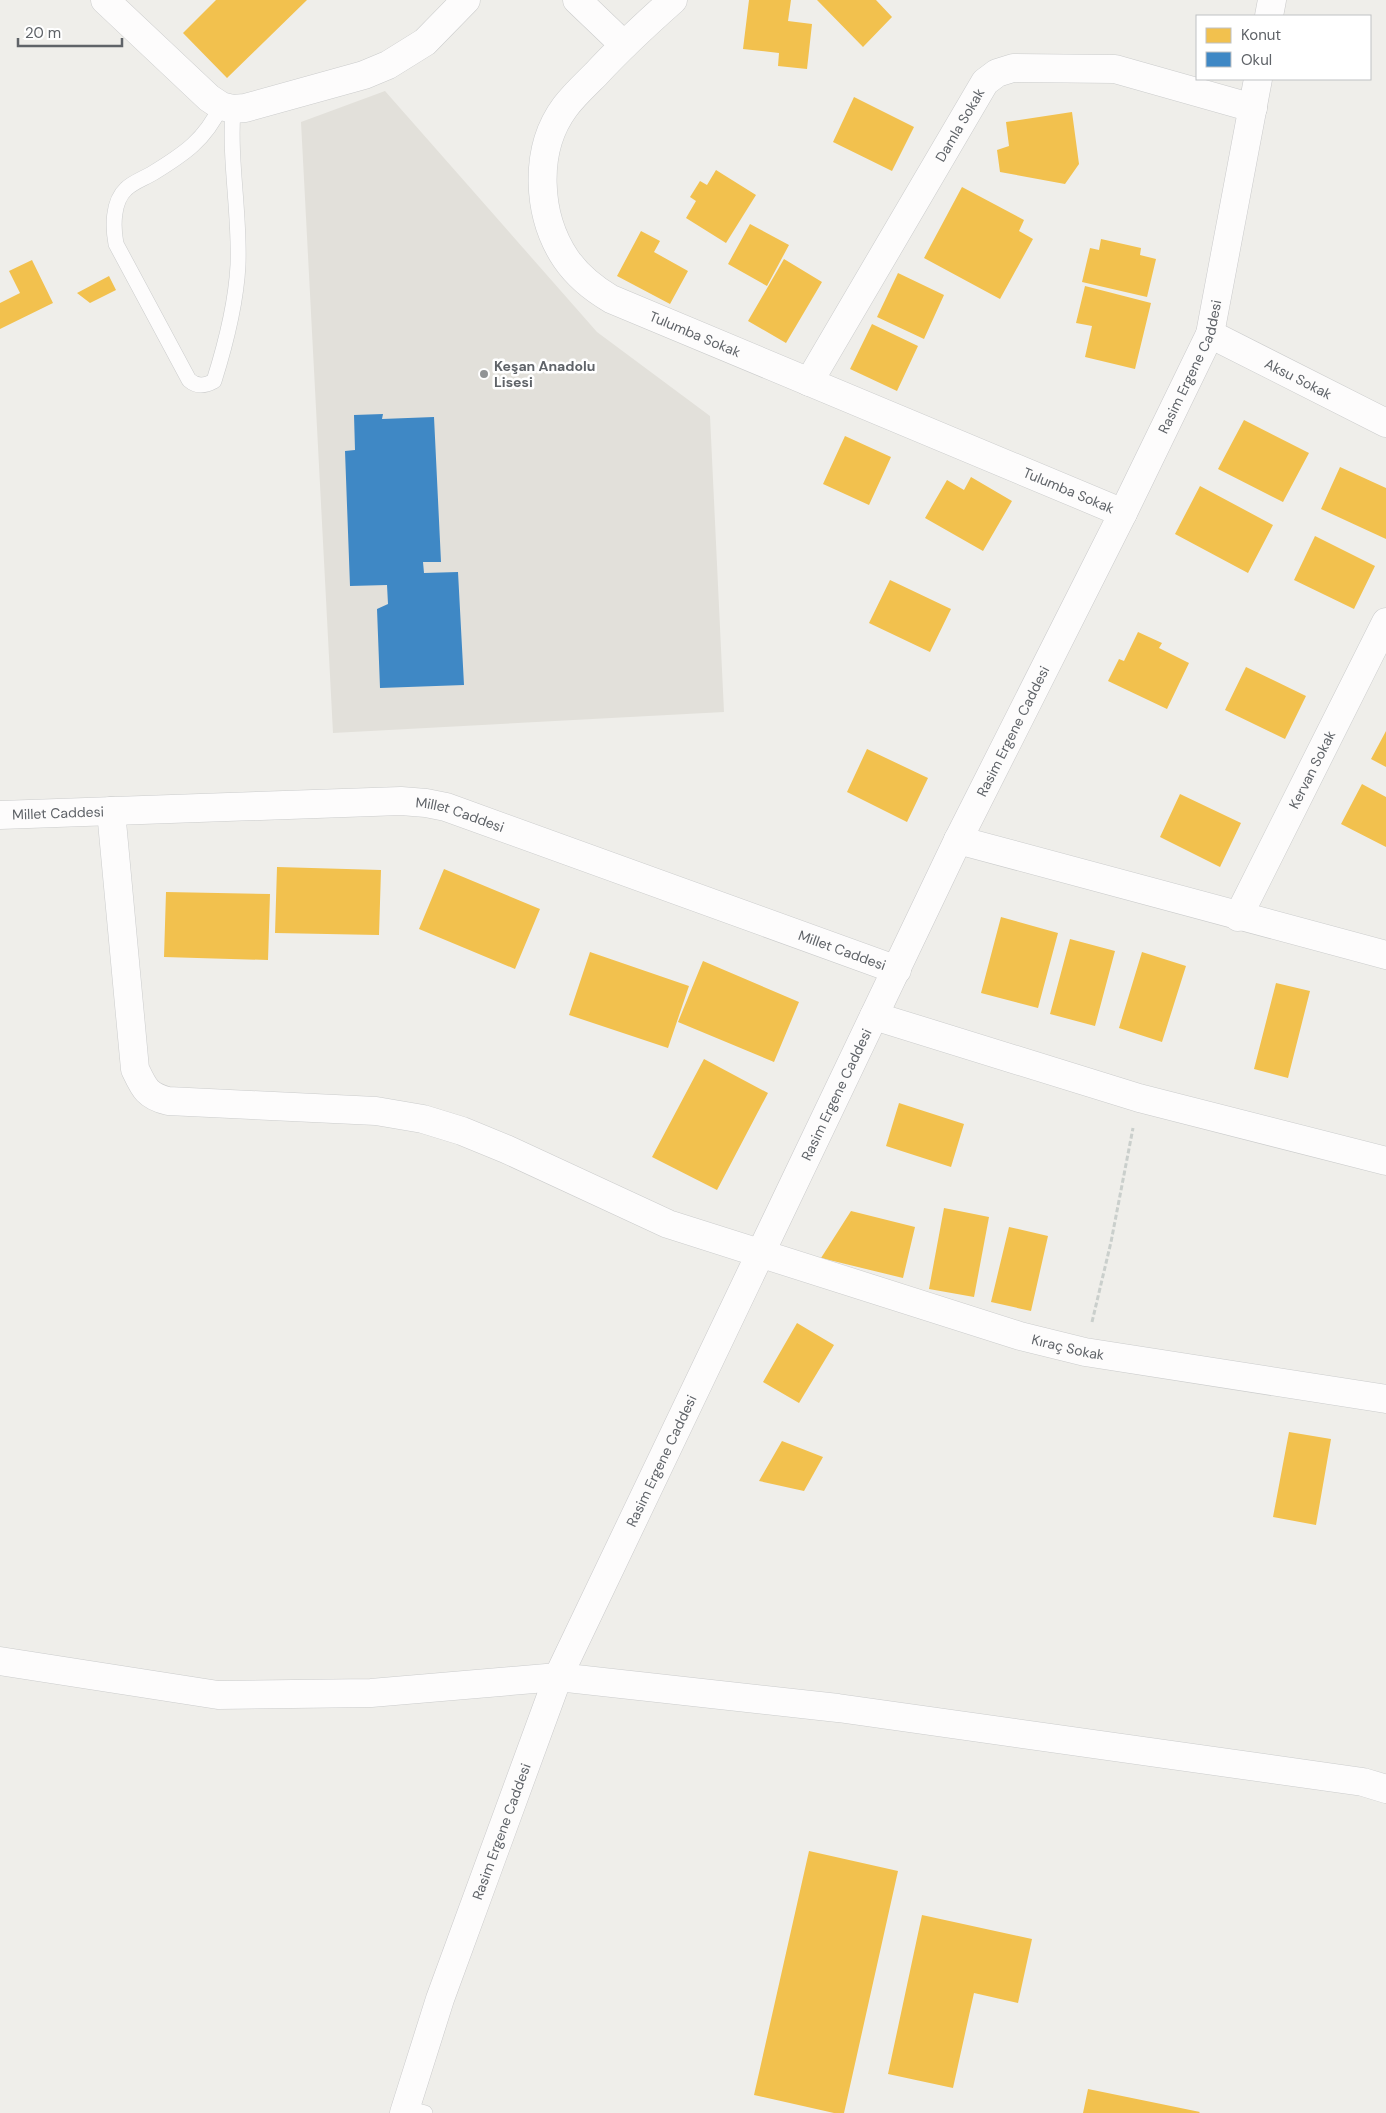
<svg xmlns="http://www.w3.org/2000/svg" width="1386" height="2113" font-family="'DM Sans',sans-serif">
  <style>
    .education { fill: #e2e0da }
    .homes { fill: #f2c14e }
    .schools { fill: #3f88c5 }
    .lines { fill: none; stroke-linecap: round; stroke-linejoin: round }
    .lane-casing { stroke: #cbcccc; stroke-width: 16 }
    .street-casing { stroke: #cbcccc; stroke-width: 29 }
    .secondary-casing { stroke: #cacacb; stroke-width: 29 }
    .path { stroke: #cacfcc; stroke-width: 3; stroke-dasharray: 5 2.5; stroke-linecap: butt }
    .lane { stroke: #fdfcfc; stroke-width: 15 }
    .street { stroke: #fdfcfc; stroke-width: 28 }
    .secondary { stroke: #fdfcfc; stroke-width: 28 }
    .poi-dot { fill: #919496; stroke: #fff; stroke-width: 2 }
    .labels { text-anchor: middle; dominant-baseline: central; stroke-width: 5; stroke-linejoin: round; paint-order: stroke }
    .street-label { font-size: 14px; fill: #5f6368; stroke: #fff }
    .poi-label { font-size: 14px; font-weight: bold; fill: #5f6368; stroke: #fff; text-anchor: start }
  </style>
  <rect width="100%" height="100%" fill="#efeeea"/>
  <path class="education" d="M385,91L597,332L710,416L724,712L333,733L301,122Z"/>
  <path class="homes" d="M216,0H307L227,78L183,33Z
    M749,0H791L788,21L812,24L807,69L778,66L779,53L743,49Z
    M817,0H876L892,17L863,47Z
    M854,97L914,127L892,171L833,142Z
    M1072,112L1079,164L1065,184L1000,172L997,150L1009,146L1006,122Z
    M716,170L756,195L726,243L686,218L696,201L690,197L700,181L707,185Z
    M962,187L1024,220L1019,231L1033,239L1000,299L924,258Z
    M750,224L789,245L767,286L728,264Z
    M641,231L660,241L654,252L688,271L670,304L617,276Z
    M1101,239L1141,248L1140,255L1156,259L1147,297L1082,282L1090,248L1099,250Z
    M784,259L822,282L786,343L748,321Z
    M32,260L53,303L0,329V303L20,293L9,271Z
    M898,273L944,295L924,339L877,317Z
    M109,276L116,290L90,303L77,293Z
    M1085,286L1151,303L1135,369L1085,357L1092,326L1076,323Z
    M872,324L918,346L897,391L850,369Z
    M1244,420L1309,453L1283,502L1218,469Z
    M845,436L891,457L869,505L823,484Z
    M1340,467L1386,488V539L1321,509Z
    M971,477L1012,501L983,551L925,518L947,480L964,490Z
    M1200,486L1273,525L1248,573L1175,534Z
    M1315,536L1375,566L1354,609L1294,580Z
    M890,580L951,609L930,652L869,623Z
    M1138,632L1162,643L1159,648L1189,663L1167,709L1108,681L1119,659L1124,661Z
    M1246,667L1306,696L1285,739L1225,710Z
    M1386,731V767L1371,759Z
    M867,749L928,778L907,822L847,792Z
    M1362,784L1386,797V847L1341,824Z
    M1180,794L1241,823L1220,867L1160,837Z
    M277,867L381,870L379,935L275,933Z
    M444,869L540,909L515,969L419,929Z
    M166,892L270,894L268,960L164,957Z
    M1001,917L1058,933L1038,1008L981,993Z
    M1070,939L1115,951L1095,1026L1050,1014Z
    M590,952L689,986L668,1048L569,1015Z
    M1142,952L1186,966L1162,1042L1119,1028Z
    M703,961L799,1002L774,1062L678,1022Z
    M1276,983L1310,991L1288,1078L1254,1069Z
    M704,1059L768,1093L717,1190L652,1157Z
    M899,1103L964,1124L951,1167L886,1146Z
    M944,1208L989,1217L974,1297L929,1289Z
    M851,1211L915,1227L903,1278L821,1258Z
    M1009,1227L1048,1236L1031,1311L991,1302Z
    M797,1323L834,1345L799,1403L763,1382Z
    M1289,1432L1331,1439L1316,1525L1273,1517Z
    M782,1441L823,1457L804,1491L759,1481Z
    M809,1851L898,1871L844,2113H834L754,2095Z
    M922,1915L1032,1939L1018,2003L974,1993L953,2088L888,2074Z
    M1088,2089L1200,2112L1199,2113H1083Z"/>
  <path class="schools" d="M383,414L382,419L434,417L441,562H423L424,573L458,572L464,685L380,688L377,609L388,604L387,585L350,586L345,451L355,450L354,415Z"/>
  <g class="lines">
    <g class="lane-casing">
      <path id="lane" d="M221,106C205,140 184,154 153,173C145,178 133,182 126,189C112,202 113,228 116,244L189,380C197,387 205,386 214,381C226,343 236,305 238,265C240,213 229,161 233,109
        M406,2108L425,2113"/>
    </g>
    <g class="street-casing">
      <g id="street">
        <path d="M105,0L209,98L221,106L233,109L245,108L364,75L388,65L425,42L466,0"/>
        <path d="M577,0L624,45"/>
        <path id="s1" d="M673,0C646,24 620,48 596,74C585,85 574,95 565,107C533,150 537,216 566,259C577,275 594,289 611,299L1123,513"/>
        <path id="s2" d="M1210,334L1386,423"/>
        <path id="s3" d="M809,382L985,82L997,73L1013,68L1115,69L1253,108"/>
        <path id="s4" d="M111,811L135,1069C144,1088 147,1096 168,1101L376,1111L423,1119L462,1131L506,1149L668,1224L1020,1336L1085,1352L1386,1399"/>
        <path id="s5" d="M0,815L401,801L426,803L446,807L897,970"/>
        <path d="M958,840L1386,955"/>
        <path id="s6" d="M1238,917L1386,622"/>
        <path d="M874,1016L1139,1098L1386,1161"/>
        <path d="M0,1661L218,1695L371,1693L558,1677L838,1708L1363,1782L1386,1789"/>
      </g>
    </g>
    <g class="secondary-casing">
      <g id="secondary">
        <path d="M1269,16L1272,0"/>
        <path id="s7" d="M404,2113L440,1999L558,1677L958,840L1123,513L1210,334L1258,79"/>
      </g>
    </g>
    <path class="path" d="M1092,1322L1111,1242L1133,1128"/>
    <use href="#lane" class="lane"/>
    <use href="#street" class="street"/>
    <use href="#secondary" class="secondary"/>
  </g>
  <circle class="poi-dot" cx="484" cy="374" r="5"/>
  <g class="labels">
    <g class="street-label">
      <text stroke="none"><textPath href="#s3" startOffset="298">Damla Sokak</textPath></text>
      <text stroke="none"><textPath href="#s1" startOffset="465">Tulumba Sokak</textPath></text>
      <text stroke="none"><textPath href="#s7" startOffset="1918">Rasim Ergene Caddesi</textPath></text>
      <text stroke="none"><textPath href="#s2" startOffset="99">Aksu Sokak</textPath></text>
      <text stroke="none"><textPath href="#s1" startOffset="870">Tulumba Sokak</textPath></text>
      <text stroke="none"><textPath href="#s7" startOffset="1512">Rasim Ergene Caddesi</textPath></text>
      <text stroke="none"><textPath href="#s6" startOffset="165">Kervan Sokak</textPath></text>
      <text stroke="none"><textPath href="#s5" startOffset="58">Millet Caddesi</textPath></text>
      <text stroke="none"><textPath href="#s5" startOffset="462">Millet Caddesi</textPath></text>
      <text stroke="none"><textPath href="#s5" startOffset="868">Millet Caddesi</textPath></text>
      <text stroke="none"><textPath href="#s7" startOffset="1108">Rasim Ergene Caddesi</textPath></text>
      <text stroke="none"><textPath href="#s4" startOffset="1249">Kıraç Sokak</textPath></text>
      <text stroke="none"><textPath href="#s7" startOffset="702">Rasim Ergene Caddesi</textPath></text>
      <text stroke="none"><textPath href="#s7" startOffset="298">Rasim Ergene Caddesi</textPath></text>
    </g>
    <g class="poi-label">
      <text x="494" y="366">Keşan Anadolu<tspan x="494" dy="16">Lisesi</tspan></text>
    </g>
  </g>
  <rect x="1196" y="15" width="175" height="65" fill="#ffffff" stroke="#bfc1c3"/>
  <rect x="1206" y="28" width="25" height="15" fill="#f2c14e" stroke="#bfc1c3"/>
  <text x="1241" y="40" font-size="15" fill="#5f6368">Konut</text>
  <rect x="1206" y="52" width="25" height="15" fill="#3f88c5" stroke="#bfc1c3"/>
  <text x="1241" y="65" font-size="15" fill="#5f6368">Okul</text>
  <path d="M18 38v8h104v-8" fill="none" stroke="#5f6368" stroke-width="2.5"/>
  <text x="25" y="38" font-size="15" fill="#5f6368" stroke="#ffffff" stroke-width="4" paint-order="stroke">20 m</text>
</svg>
